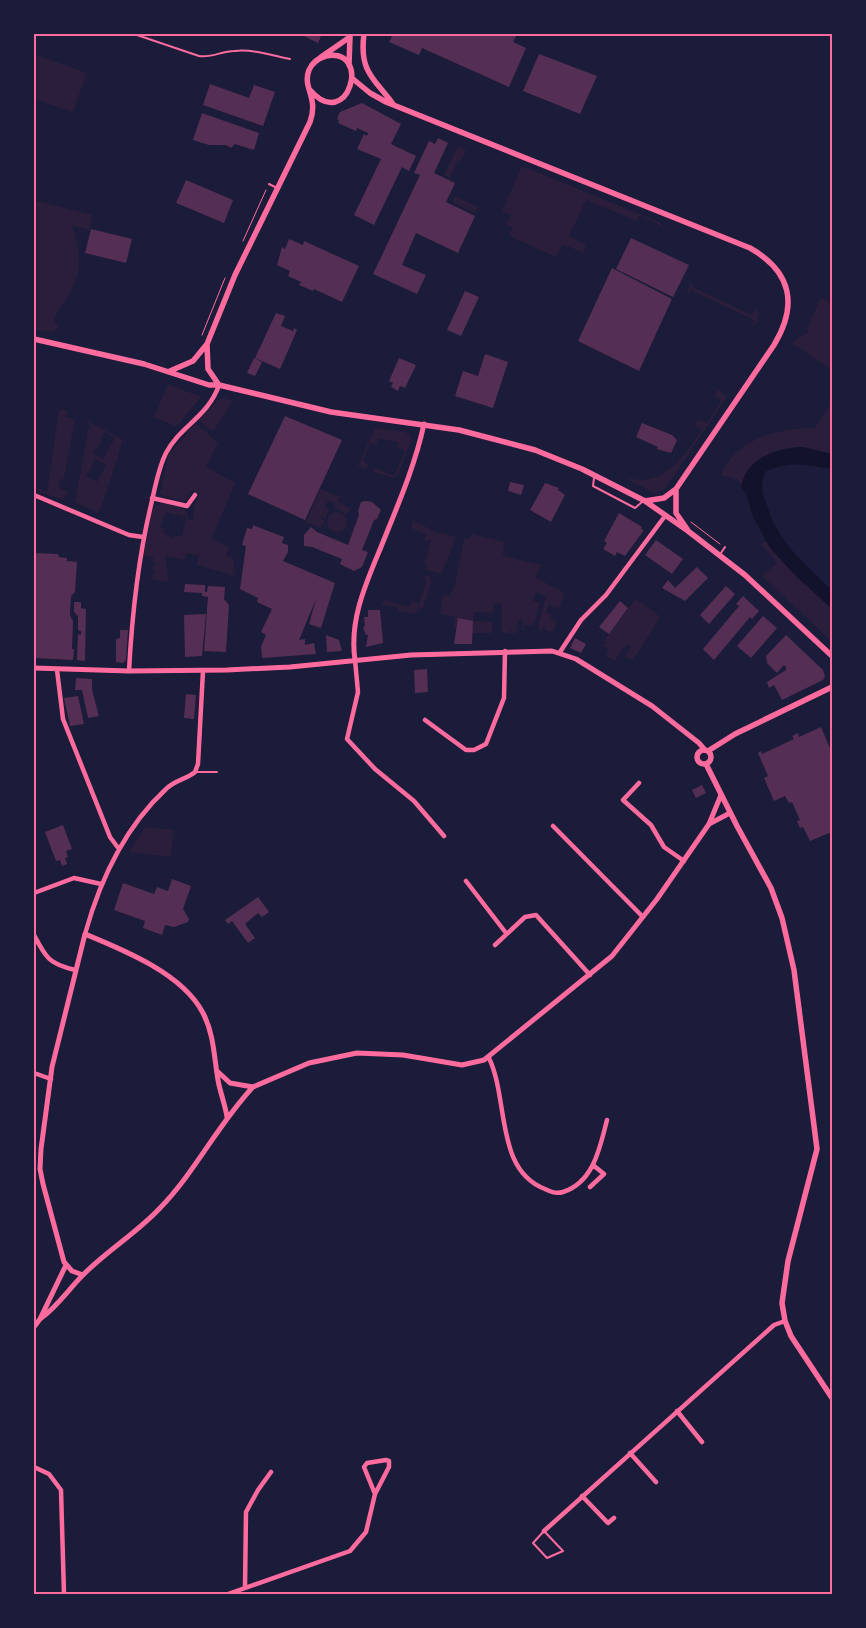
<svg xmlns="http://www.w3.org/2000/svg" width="866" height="1628" font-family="Figtree,sans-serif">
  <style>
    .green { fill: #2a1e3b; fill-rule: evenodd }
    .water { fill: #12122b }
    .building { fill: #542f53 }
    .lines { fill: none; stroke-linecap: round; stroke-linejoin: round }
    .path { stroke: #ff6b9d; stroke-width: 1 }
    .service { stroke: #ff6b9d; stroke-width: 2 }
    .minor { stroke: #ff6b9d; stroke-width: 4.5 }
    .tertiary { stroke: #ff6b9d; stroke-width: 5 }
    .secondary { stroke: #ff6b9d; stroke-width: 5.5 }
    .neatline { fill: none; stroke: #ff6b9d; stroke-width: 2 }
  </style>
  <rect width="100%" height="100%" fill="#1b1b3a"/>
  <path class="green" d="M34,54L87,73L73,112L34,99Z
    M458,146L466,150L461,161L458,160L450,178L444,175Z
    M522,166L659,222L668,230L640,215L637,221L586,200L569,236L586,244L583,253L563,244L556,257L509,236L513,228L506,225L511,215L502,211Z
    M455,196L478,207L475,213L452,202Z
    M34,200L92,215L89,230L72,225C79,245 83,267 73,287C68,298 60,306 55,317L54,321L59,326L53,332L34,330Z
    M692,281V287L752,315L755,309L759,313L757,324L752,325L754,320L691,290L689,294L687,293Z
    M821,297L832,305V370L792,343L809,331L807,329Z
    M168,384L201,397L179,424L175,426L154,417Z
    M718,389L727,397L664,490L654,493L622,476C661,491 683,458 702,430L694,426L699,419L707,423L721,401L715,396Z
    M223,398L233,401L214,430L209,429L199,420L218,400Z
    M832,402V454C823,452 812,448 802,447C776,446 748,460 741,486L738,480L721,475C735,438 780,428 815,428Z
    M63,409L67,411L66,417L75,419L64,479L59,480V488L65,490L68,493L63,500L40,492L34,486L47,492L59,410Z
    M88,421L123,440L106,494L98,514L75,502L88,429L90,428ZM104,432L115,438L103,459L93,453L95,448L98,449ZM95,459L106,465L97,482L86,476L88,471H90Z
    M196,423L218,443L206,467L235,483L212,538L229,548L226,556L233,558L235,576L197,565L199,556L186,553L184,560L165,556L169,582L153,580V578L151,577L155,570L152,569L153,565H155L156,562H153V557L145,556L144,552L153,508L162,503L182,508L187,512L188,520H193L194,506L199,494L192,490L184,502L161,495L160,492L169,454ZM166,512L186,517L182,537L174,535L173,538L163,533L164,528L160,527Z
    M375,428L406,432L412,439L398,475L394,478L373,472L375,468L394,476L405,451L398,448V442L378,438L376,446L370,443L363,461L368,464L366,469L358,466Z
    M320,489L340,497L338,501L351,509L346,514L334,508L335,504L328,501L325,507L329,509L325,519L319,516L325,522L320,528L306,522Z
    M327 522a10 10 0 1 1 20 0a10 10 0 1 1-20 0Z
    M413,520L439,534L440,532L456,537L442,574L426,570L428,566L424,564L431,540L424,541L426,534L411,528Z
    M472,534L504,542L503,556L542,565L535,577L564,593L559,609L549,605L546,612L552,615L550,620L557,618L555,621L557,623L552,633L551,631H546L545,627H542V631H539V622L546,596L536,592L533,601L540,603L535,621L532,625H524L525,630H522L523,620L519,619L516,633H512L511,629L510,633H502V603H494L493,613L474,612L473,621L493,622L492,633H472L473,621L459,618L456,629L454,628L455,617L440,614L443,595L449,596L455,585L464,539H469Z
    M765,541L794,574L832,609V642L762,576L777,563L761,544Z
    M429,575L432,580L423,608L417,609L416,614L398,611V607L382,606L388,589L385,600L409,607L412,601L419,603L426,582L424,577Z
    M635,599L656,613L660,618L633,660L624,657L631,647L628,645L623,648L615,661L606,656L609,649L603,646L606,643L604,641Z
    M145,827L174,830L171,857L129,852Z"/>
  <path class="water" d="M802,447L832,454V469C810,465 786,460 765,472C760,488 762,491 767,506C780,546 804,561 832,591V609L794,574L770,548L752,515L747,496L741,486C748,457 776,449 802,447Z"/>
  <path class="building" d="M300,34H322L318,43Z
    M393,34H511L516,36L513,42L526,48L509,87L422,48L419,55L389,42Z
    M539,54L597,76L580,114L523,91Z
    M210,84L249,98L254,85L275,92L263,126L203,105Z
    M362,103L401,124L391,144L416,156L409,171L402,167L374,225L354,215L381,159L357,149L364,134L367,136L368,133L357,128L356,131L338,123L339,120L337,119L340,112Z
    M202,113L259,133L254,150L235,144L231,148L226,145H209L193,140Z
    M438,138L448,143L434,173L455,183L446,202L475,216L458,253L416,233L402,265L426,275L417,294L373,274L420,175L414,173L429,141L435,144Z
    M186,180L233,200L224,223L176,203Z
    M91,229L132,239L126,263L85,253Z
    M631,238L689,265L673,297L616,269Z
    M289,239L303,245L304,241L359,266L342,302L314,289L313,291L299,285L301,282L288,276L290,271L277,265L282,247L285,249Z
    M612,268L672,299L639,371L578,341Z
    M465,291L479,297L461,336L447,330Z
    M276,313L285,316L281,326L293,331L294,328L297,330L280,369L255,358Z
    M485,354L508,362L493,408L455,396L463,371L478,376Z
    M254,358L262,362L255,376L247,373Z
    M399,358L416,365L405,388L400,386L398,391L391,387L393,383L389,381Z
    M285,416L342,440L305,520L248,494Z
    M642,423L672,435L677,440L671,453L657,449L658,447L636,437Z
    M510,482L524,485L521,495L508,491Z
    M545,483L559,488L558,490L565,495L551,522L530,510Z
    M365,501L372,502L381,510L377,519L374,520L362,550L368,552L362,567L354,571L340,564L342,559L312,547L304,546V535L311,527L317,532L348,545L359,515L358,511L361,502Z
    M619,513L642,527L641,529L644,530L625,556L617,552L615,556L603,549L607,543L604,541Z
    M253,525L284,537L282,543L288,545V552L283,561L335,583L321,628L309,624L316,599L299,640L305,639V645L314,643L316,654L262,658L261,647L266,635L261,632L272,609L257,602L258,598L240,589L246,546L242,545L247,528L252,529Z
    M656,540L683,559L672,574L645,555Z
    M34,553L58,554L59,557L67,558V561L77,562L75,592L71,596L70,615L73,621L72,649H74L73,660L34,658Z
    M697,567L708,578L685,601L662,588L668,580L675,588Z
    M185,584L205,585V592H207L208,586L225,587L224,599L229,605L226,652L204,651L208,597L202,596V593L184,592Z
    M726,586L735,594L709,624L700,615Z
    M743,596L759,611L752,619L750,617L714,660L703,649L739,606L736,604Z
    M620,601L628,608L609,634L599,627Z
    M74,602H81V608L86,609L85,661L77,660L78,634L81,635V631L78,630V616L74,612Z
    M368,610H380L383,643L366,647L368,635H366L363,627L365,626L364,617H368Z
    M206,614L202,656L185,657L184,615Z
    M763,616L777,628L751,658L737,646Z
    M458,618L473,621L472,644H454Z
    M120,630H128L126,660L123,663L116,662V639L120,638Z
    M326,635L339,640L342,651L327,652Z
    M786,635L823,670L825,676L823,680L782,700L774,685L769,688L767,682L786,670V667L784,665L777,673L767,663L766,656Z
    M575,638L586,644L581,653L570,648Z
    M427,669L428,692L415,693L414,670Z
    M76,678L92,679V690L99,716L88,718L82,690H75Z
    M186,694L196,695L194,719L184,718Z
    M78,696L84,724L70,726L64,698Z
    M821,727L832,753V836L829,833L810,841L803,827L800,828L797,821L800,820L792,802L789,803L785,796L774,801L764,778L768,776L758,753L761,751L762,754L794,739L792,736L798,733L799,737Z
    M702,785L706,793L696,798L692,790Z
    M63,825L72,849L66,851L68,857L65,858L67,864L62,866L60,860L56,861L45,832Z
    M172,879L191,886L183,909L189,919L188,922L174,927L165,925L162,935L143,928L145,921L114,910L123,883L154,894L157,887L168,891Z
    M258,897L269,912L262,917L258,913L245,924L255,938L248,943L232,921L228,924L225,920Z"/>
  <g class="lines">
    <path class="path" d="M243,241L266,190
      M202,335L225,278
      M691,522L720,544"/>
    <path class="service" d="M134,34L199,56C212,58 222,51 234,51C254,49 271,55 290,59
      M269,184L277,188
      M594,478L593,486L635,508L642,502
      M721,553L725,547
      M197,772H217
      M544,1531L563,1551L547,1558L533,1543Z"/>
    <path class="minor" d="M34,495L129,535L143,537
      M152,498L187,506L195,495
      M560,652L581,620L606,595L665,516
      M355,660L358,692L347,739L375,769L414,801L444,836
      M57,670L63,719L110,837L119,849
      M129,671C132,615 138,559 151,505C155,488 158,469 166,453C180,426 208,417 219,385
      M425,720L466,750H474L486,744L504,698L505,651
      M639,783L623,800L651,825L664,847L684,861
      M553,826L643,917
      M466,881L506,933
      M34,893L74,878L101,884
      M85,934C100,880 124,828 166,789C175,780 187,779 195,772L198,764L203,671
      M34,935C46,958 49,964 75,970
      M495,945L525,917L536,915L590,975
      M489,1058C509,1100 495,1170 545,1189C551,1192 556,1194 563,1192C594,1182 600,1147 607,1120
      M34,1073L51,1079
      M590,1187L604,1174L593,1165
      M677,1411L702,1442
      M630,1453L656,1482
      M34,1467L49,1474L61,1490L64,1594
      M582,1496L608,1523L614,1518
      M544,1531L774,1325L785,1321
      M245,1587L246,1512L258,1490L271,1472
      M228,1594L350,1551L366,1532L375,1494L389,1467V1461L386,1460L367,1463L364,1467L375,1494"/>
    <path class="tertiary" d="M355,660C349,620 366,583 381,547C397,507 415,466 424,424
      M34,668L129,671L227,670L290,667L411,655L552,651L576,659L652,706L699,743L705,750
      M709,824L730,813
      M217,1071L230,1083L253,1087L309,1063L357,1053L403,1055L462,1065L484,1060L612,956L657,899L709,824L721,795
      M66,1265L40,1319C57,1307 68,1290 82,1276C106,1251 137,1233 160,1208C196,1171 218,1124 253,1087
      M83,1275L72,1271L64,1262L43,1184L40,1169L41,1149L52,1067L85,934C124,950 183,974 203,1013C214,1034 214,1057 218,1080C220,1092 225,1104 227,1117
      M34,1327L40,1319"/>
    <path class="secondary" d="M364,34C359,72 374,78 393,104
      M321,57L350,37
      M349,65L350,37
      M353,79L370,93L386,102L750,248C792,272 798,305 774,345L676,489V513L687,529
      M34,339L144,364L209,385H219L331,412L459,430L535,450L582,469L645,501L688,531L745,575L832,656
      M207,344L208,369L219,385
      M170,371L193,361L207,344L235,275L310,122C319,97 302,88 309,70C312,63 319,58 326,56C373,47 348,134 310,90
      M645,501L664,498L676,489
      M697 757a7 7 0 1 1 14 0a7 7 0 1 1-14 0Z
      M708,751L735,734L832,687
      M706,764L737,826L771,888L782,918L794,970L817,1149L788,1261L782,1303L785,1321L791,1336L832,1398"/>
  </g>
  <rect width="866" height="1628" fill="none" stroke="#1b1b3a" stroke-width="70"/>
  <rect x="35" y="35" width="796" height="1558" class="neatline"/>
</svg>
